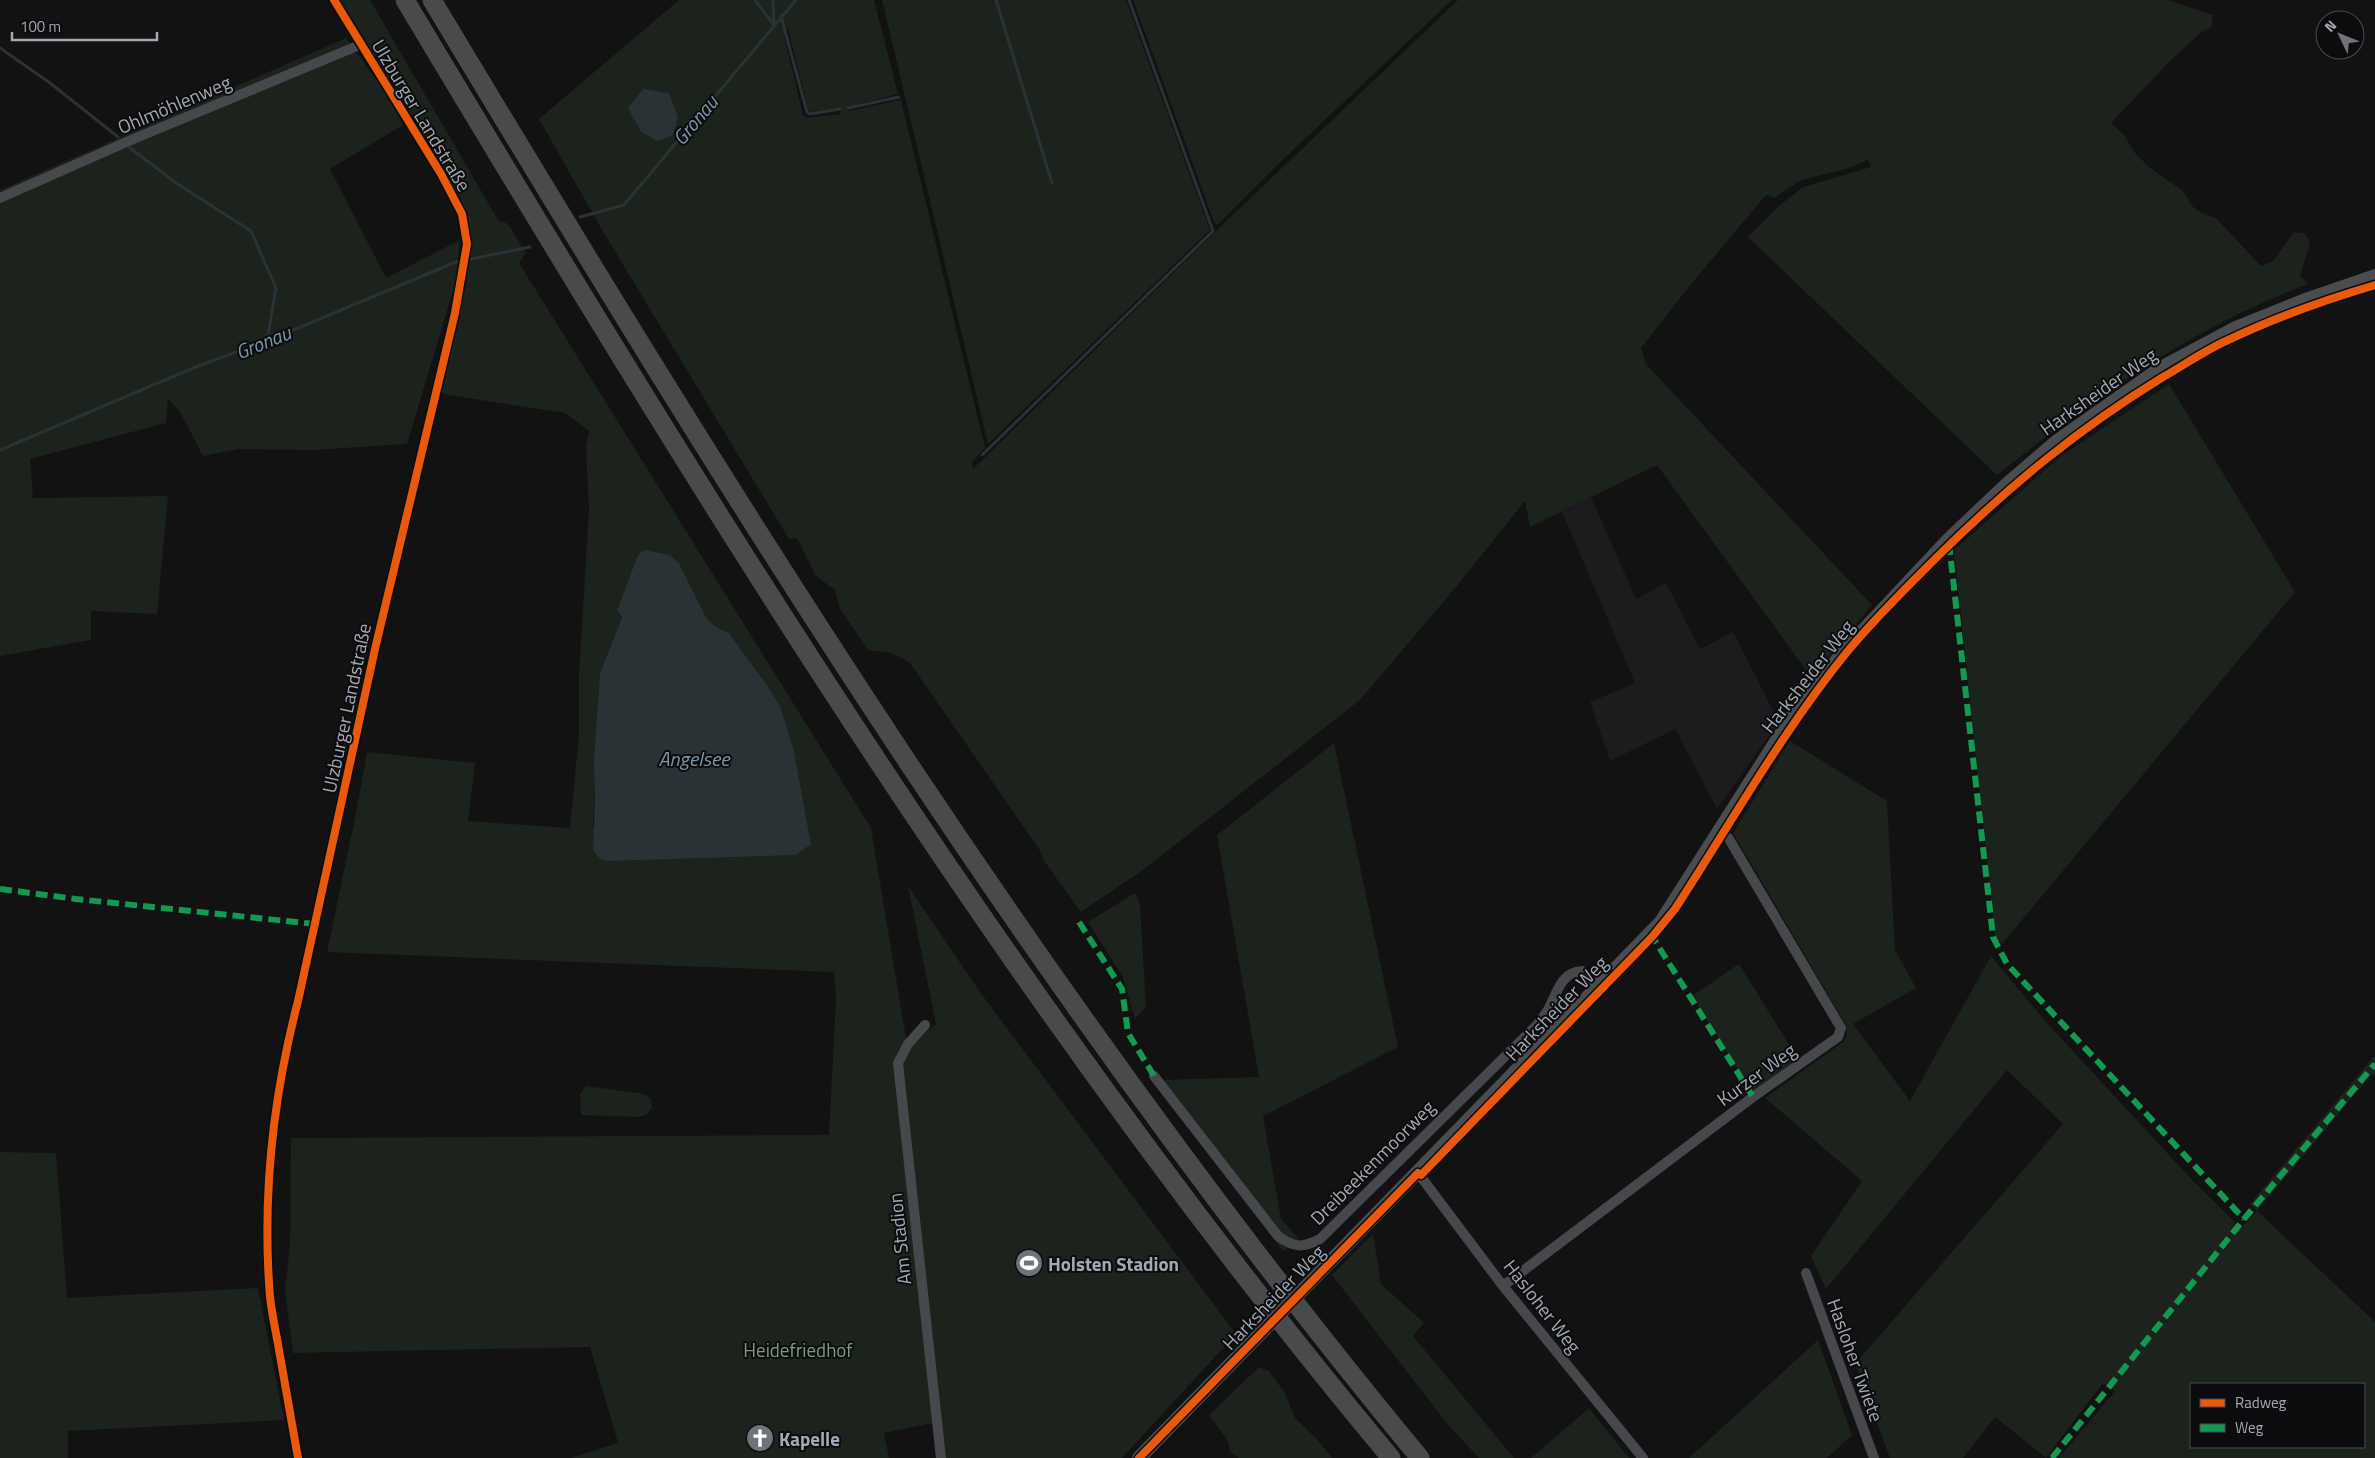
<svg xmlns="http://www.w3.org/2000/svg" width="2375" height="1458" font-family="'Titillium Web',sans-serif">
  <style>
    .built { fill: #1c1c1e }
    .green { fill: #1c221c; fill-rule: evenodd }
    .water { fill: #2a3236 }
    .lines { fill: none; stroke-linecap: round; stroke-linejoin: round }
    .stream { stroke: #2a3236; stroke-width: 3 }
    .street { stroke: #46484b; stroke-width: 10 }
    .secondary { stroke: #4a4c4f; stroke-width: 14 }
    .highway { stroke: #494a4c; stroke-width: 19 }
    .quiet { stroke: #139951; stroke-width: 6; stroke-dasharray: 12 6; stroke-linecap: butt }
    .cycleway-casing { stroke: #0c0c0e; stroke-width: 11 }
    .cycleway { stroke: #e8590c; stroke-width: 8 }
    .labels { text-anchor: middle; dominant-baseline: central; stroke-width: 4; stroke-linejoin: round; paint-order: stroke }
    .street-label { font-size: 19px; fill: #a3a9b2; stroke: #0c0c0e }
    .poi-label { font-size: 19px; font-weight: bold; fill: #a3a9b2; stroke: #0c0c0e; text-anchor: start }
    .park-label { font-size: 19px; fill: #7c9c7b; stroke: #0c0c0e }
    .water-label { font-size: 20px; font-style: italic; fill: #7c99ac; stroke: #0c0c0e }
  </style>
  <rect width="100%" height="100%" fill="#121212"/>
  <path class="built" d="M1591,497L1636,599L1666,583L1700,649L1733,632L1779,722L1717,809L1675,729L1610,761L1590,702L1635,683L1562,512Z"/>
  <path class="green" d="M338,0H370L498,220L508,224L526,253L519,263L871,828L907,1044L936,1024L908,886L980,992L1236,1334L1122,1458H941L937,1422L884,1433L889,1458H571L618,1443L590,1347L293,1353L285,1290L290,1246L291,1138L829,1135L836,999L834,972L327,952L356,813L367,752L475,763L468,821L570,828L579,734V674L589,509L586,447L589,431L565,413L442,394L466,277L465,214ZM636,560L679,563L707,619L715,627L729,633L770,689L781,708L794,751L811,844L593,827L600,673L622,617L617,610Z
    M679,0H874L898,94L847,107L848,111L901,100L985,448L972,462L973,469L1216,231L1458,0H2167L2213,15L2211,28L2204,30L2172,59L2111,123L2125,136L2134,152L2149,167L2183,191L2192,206L2203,214L2216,218L2261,266L2273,261L2294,232L2304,233L2310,243L2300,276L2308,284C2194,326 2092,399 1997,475L1748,237L1779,206L1803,187L1871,167L1868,160L1846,169L1801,180L1774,198L1766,195L1692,283L1641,348L1646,364L1872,605L1811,677L1657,465L1530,527L1525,501L1456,587L1360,700L1143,870L1081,912L1044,861L1039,849L910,663L892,653L868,650L840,609L835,590L816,576L797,538L789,539L601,228L539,119ZM788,28L808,109L811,112L840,108L841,114L807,118L803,115L784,35ZM643,89L641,132L629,108Z
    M882,0H1126L1210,230L988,444Z
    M1133,0H1452L1275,167L1217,225L1214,222Z
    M346,38L391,100L403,125L330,169L386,278L460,240L456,281L407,444L313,450L239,449L203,456L180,412L168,399L166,423L30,459L33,498L168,496L157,614L91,611V640L0,656V190Z
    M2169,384L2295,592L2002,944L1995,937L1954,550L2061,456Z
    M1790,741L1887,801L1895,950L1916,988L1853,1024L1910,1101L1991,956L2047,1023L2194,1182L2241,1228L2257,1211L2250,1204L2375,1055V1076L2372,1074L2257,1211L2375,1322V1458H2059L2115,1391L2103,1383L2046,1458L1995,1417L1963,1458H1890L1855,1364L2063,1124L2007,1070L1826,1289L1811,1256L1862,1181L1765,1098L1843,1042L1847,1035L1846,1025L1733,833ZM2364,1384V1447H2191V1384Z
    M1334,743L1398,1047L1263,1116L1281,1219L1299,1239L1283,1251L1163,1093L1161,1080L1259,1077L1217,835Z
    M1135,893L1140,905L1146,1007L1135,1019L1123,977L1088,922Z
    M1739,964L1798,1059L1752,1092L1692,996Z
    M586,1086L645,1094L651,1100L652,1108L646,1115L637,1117L581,1115L580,1094Z
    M0,1152L56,1153L67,1298L258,1288L284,1420L68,1431V1458H0Z
    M1373,1234L1381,1284L1424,1323L1413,1336L1514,1458H1479L1449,1426L1332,1275Z
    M1818,1340L1852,1435L1827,1458H1689Z
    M1259,1367L1269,1371L1285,1393L1295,1418L1317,1439L1332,1458H1239L1230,1451L1228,1441L1209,1415Z
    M1589,1408L1629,1458H1531Z"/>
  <path class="water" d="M643,89L669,93L678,117L673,135L658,141L641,132L628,108Z
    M645,550L669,555L679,563L707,619L716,627L729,633L770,689L781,708L794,751L811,844L796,855L607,861L598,857L593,850L595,797L594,760L600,673L622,617L617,610L636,560L640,553Z"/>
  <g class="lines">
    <path class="stream" d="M755,0L774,25
      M773,0L774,24
      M996,0L1052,183
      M781,16L807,112L810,114L840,109
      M0,48L50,83L118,137
      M848,108L899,97
      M129,147L176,183L251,231L276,288L267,341
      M580,217L624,205L796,0
      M0,450L198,366L267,341L456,262L530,247
      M982,455L1213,231L1129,0"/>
    <path class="street" d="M0,198L131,140L362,44
      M925,1025L908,1044L898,1063L941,1458
      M1154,1076L1278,1236C1294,1248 1303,1248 1320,1239L1537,1025C1541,1019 1546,1014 1549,1008C1557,993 1561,972 1582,971L1599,987
      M1418,1173L1503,1286L1643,1458
      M1806,1273L1874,1458
      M1503,1286L1753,1097L1838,1037L1841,1028L1729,839L1721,830
      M298,1458C292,1422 285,1386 279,1350C276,1332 272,1315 270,1297C262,1198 273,1097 298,1001L375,649L455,313L467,244L462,214L441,174L334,0"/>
    <path class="secondary" d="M1139,1458L1661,922L1795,712L1846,649L1948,540L2006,485L2056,442L2161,368L2236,328L2308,299L2375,276"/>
    <path class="highway" d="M405,0C706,503 1014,1007 1391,1458
      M432,0C735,505 1043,1003 1420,1458"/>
    <path class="quiet" d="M1949,543L1993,937L2007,964L2244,1219
      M0,889L76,899L315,924
      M1079,922L1122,989L1128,1033L1154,1076
      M1650,933L1753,1097
      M2052,1458L2244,1219L2375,1064"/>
    <g class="cycleway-casing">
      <path id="cycleway" d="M298,1458C292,1422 285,1386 279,1350C276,1332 272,1315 270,1297C262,1198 273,1097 298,1001L375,649L455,313L467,244L462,214L441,174L334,0
        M1139,1458L1418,1173L1421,1175L1652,937L1675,909C1731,823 1782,732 1847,652C1875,618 1906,588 1937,557C2008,487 2078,429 2163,377C2184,365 2204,351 2226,341C2274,318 2324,300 2375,285"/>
    </g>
    <use href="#cycleway" class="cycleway"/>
  </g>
  <defs>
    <g id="stadium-disc" transform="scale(1.4375)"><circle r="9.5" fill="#70747a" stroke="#0c0c0e"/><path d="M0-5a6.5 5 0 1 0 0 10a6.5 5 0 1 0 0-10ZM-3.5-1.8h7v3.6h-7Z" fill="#fff"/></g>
    <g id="church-disc" transform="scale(1.4375)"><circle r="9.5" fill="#70747a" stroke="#0c0c0e"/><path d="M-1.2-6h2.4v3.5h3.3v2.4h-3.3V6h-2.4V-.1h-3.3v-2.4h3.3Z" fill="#fff"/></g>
  </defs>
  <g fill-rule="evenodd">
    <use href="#stadium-disc" x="1029" y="1263"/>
    <use href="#church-disc" x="760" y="1438"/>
  </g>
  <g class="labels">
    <g class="street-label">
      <text transform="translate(174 104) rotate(-23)">Ohlmöhlenweg</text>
      <text transform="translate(422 115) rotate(59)">Ulzburger Landstraße</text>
      <text transform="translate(2098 391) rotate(-35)">Harksheider Weg</text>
      <text transform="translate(1807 676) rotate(-52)">Harksheider Weg</text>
      <text transform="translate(346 708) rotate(-78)">Ulzburger Landstraße</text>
      <text transform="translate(1556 1008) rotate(-46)">Harksheider Weg</text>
      <text transform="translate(1756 1074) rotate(-36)">Kurzer Weg</text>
      <text transform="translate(1372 1162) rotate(-45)">Dreibeekenmoorweg</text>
      <text transform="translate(899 1239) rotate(-96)">Am Stadion</text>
      <text transform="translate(1273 1297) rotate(-46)">Harksheider Weg</text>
      <text transform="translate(1543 1306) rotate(52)">Hasloher Weg</text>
      <text transform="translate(1856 1360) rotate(70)">Hasloher Twiete</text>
    </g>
    <g class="poi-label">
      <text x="1048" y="1263">Holsten Stadion</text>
      <text x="779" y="1438">Kapelle</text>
    </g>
    <g class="park-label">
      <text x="798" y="1349">Heidefriedhof</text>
    </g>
    <g class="water-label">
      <text transform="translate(695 120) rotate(-50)">Gronau</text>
      <text transform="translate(263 342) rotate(-22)">Gronau</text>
      <text x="694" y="758">Angelsee</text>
    </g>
  </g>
  <rect x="2190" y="1383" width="175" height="65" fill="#0c0c0e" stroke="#484b50"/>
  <rect x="2200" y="1399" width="25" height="8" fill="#e8590c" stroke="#484b50"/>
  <text x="2235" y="1408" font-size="15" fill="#a3a9b2">Radweg</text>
  <rect x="2200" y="1424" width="25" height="8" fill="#139951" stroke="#484b50"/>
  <text x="2235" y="1433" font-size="15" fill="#a3a9b2">Weg</text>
  <g transform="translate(2340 35) rotate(313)"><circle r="24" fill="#0c0c0e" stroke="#484b50"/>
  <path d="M0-4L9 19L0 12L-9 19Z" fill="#70747a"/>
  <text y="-8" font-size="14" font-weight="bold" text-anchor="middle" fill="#a3a9b2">N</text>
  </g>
  <path d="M12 32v8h145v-8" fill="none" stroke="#a3a9b2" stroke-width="2.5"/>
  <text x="20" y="32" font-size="15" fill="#a3a9b2" stroke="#0c0c0e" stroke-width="4" paint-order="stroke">100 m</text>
</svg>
